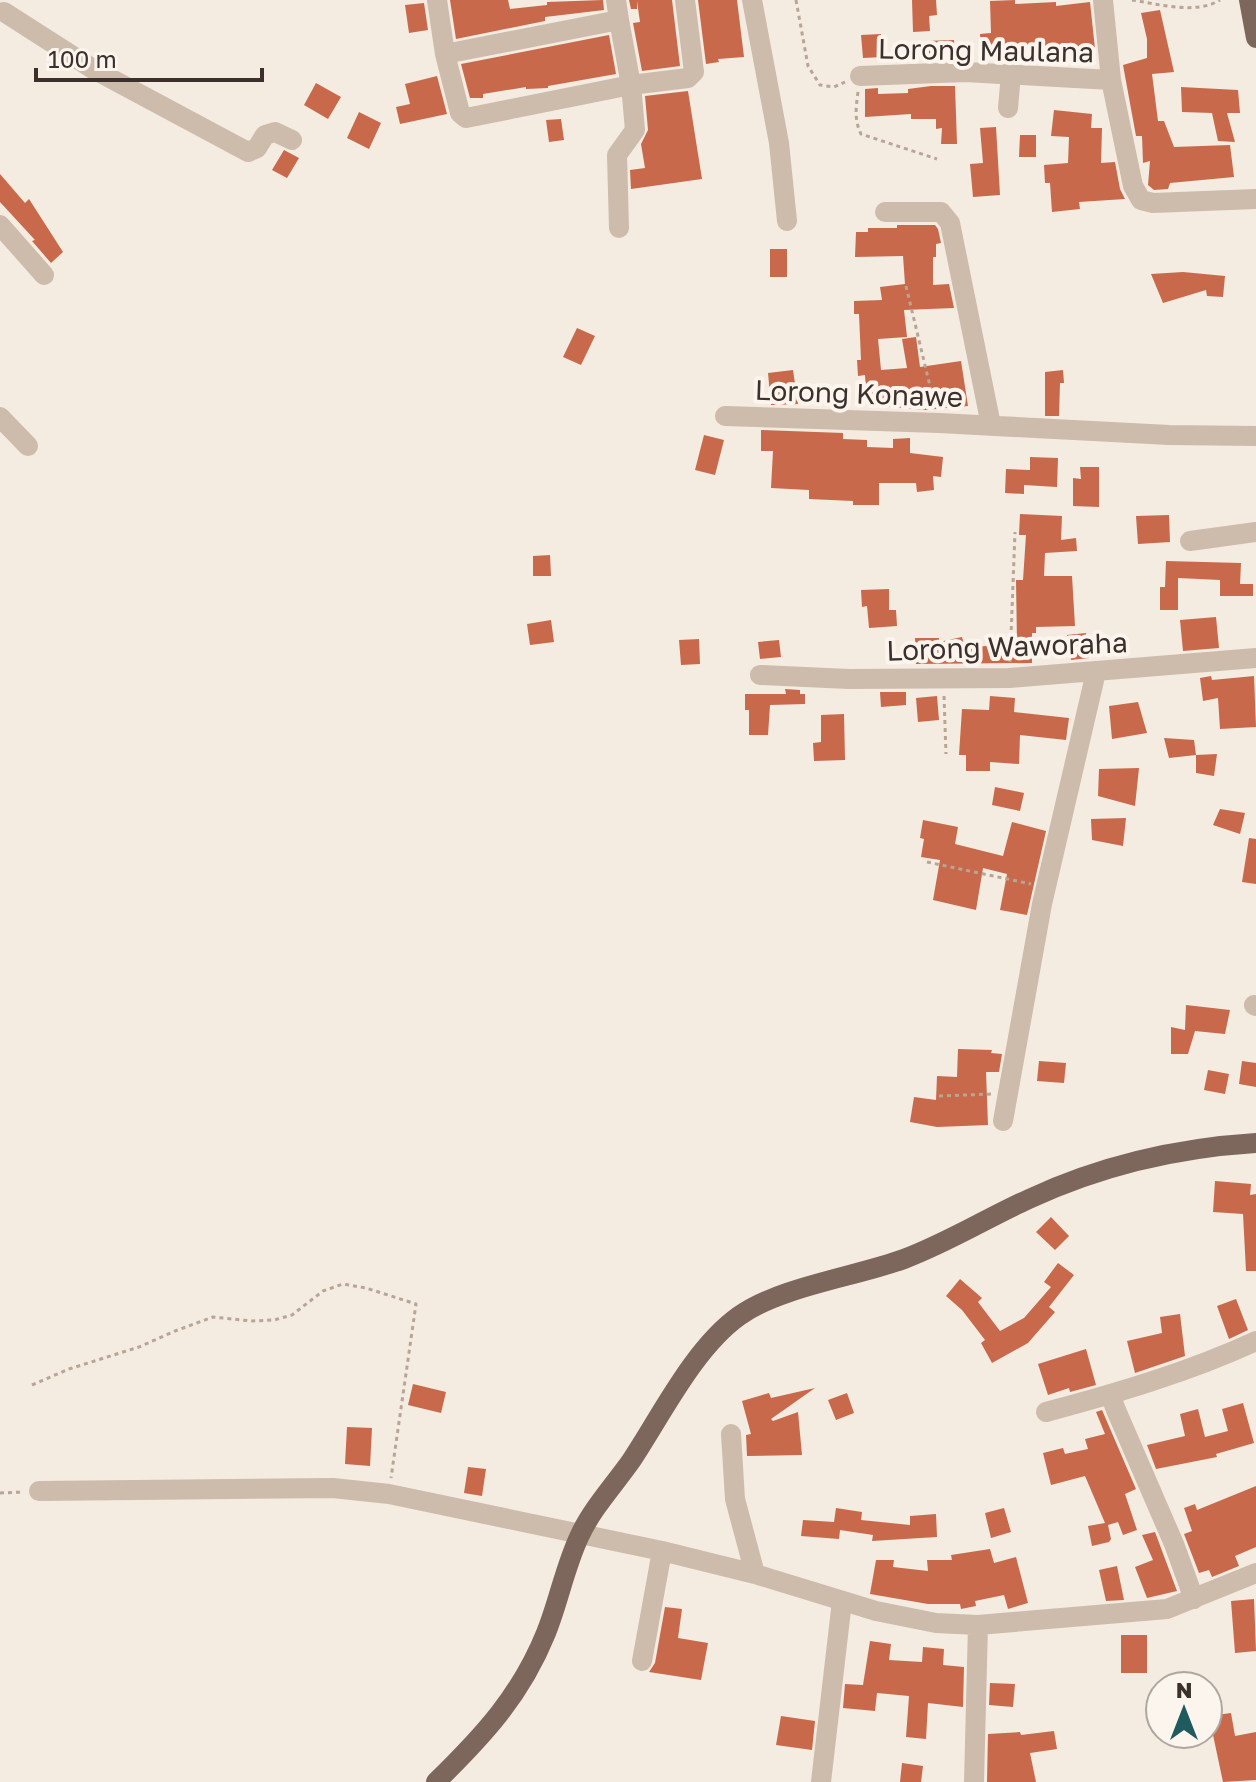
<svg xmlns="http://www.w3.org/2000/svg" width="1256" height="1782" font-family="'Golos Text',sans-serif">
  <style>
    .building { fill: #c8694b }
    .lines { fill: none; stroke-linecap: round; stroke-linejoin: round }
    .path { stroke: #b9a596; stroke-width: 3; stroke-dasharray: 4 4; stroke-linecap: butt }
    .minor { stroke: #cdbbac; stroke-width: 20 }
    .major { stroke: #7d675c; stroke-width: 20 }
    .labels { text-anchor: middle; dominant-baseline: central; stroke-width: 8; stroke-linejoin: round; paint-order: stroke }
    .street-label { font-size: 28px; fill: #3b302b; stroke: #fbf5ee }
  </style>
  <rect width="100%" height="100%" fill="#f4ebe1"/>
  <path class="building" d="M450,0H508L510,9L547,5V2L603,0L604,10L545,17V21L456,39Z
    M629,0H672L680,66L642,71L633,23L640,22L637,1V9H631Z
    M698,0H737L744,57L718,59L719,62L706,64Z
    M912,0H936L937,15L929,16L930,31L913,32Z
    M1015,0V4L1056,2V6L1090,2L1095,49L1076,51L1075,57H1055V63H1034V57L1010,58L1011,46L981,49L980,34L991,33L990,1Z
    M424,3L428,30L409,33L405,5Z
    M1160,10L1174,72L1152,74L1158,121H1164L1174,147L1230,145L1234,177L1170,183L1168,189L1154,190L1148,185L1150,161L1143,163L1142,136H1136L1123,65L1147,58V39L1141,13Z
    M881,34L883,57L863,58L861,35Z
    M609,35L616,74L548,86V88L526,89V87L483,94V98H470L461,64Z
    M954,40L955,59L926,60L925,41Z
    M437,76L447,114L400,124L396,107L410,104L405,84Z
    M316,83L341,97L328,119L304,105Z
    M931,86H955L957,144H941L942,128L936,129V119H911V114L865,117V89L878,88V94L908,93V89Z
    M1181,87L1238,90L1240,113H1227L1235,142L1218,141L1212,113L1182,112Z
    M688,91L702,179L631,189L630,170L645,168L641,144L648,130L645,96Z
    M1054,110L1092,114L1091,128H1102L1101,163L1115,162L1120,189L1125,199L1079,202L1080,209L1052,212L1050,183H1045L1044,165L1068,163L1069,137L1051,136Z
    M359,112L381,123L369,149L347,138Z
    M561,119L564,140L549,142L546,120Z
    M996,127L1000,195L973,197L970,164L983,163L980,128Z
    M1020,135H1036V157H1019Z
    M284,150L299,158L287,178L272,170Z
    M0,174L25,203L29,199L63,252L51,263L32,241L35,240L0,202Z
    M897,225H935L938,229L941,243L936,244V257H933V285L949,284L954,308L904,310L907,337L878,339L881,370L907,368L902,339L916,337L920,367L961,361L968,406L925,410L867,405L865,375L858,376L857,360H861L859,314H854V301L882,300L880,287L905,284L903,256L855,257L856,232H868V228H897Z
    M770,249H787V277H770Z
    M1183,272L1225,276L1223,297L1207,296L1206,290L1163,303L1151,274Z
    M577,328L595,336L581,365L563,357Z
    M793,370L798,404L771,405L768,373Z
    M1063,370L1064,383H1060L1059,416H1045V372Z
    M761,430L843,433V439L867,440V447L893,448V439L910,438V453L943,457L941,477L933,476L934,490L917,492L916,483H879V505H853V501L809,499V490L771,488L773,451H761Z
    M704,435L724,440L715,475L695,470Z
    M1030,457L1058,458L1057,487L1024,485V494L1005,493L1006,469L1030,470Z
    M1080,467H1099V507L1073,506V478L1081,479Z
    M1020,514L1062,516L1061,540L1076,538L1077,551L1045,553L1044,576H1072L1075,626L1036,627V633H1032V663L916,664L915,638H939V642L962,637L965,648L1017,643L1016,580H1023L1026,535H1019Z
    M1169,515L1170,542L1138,544L1136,516Z
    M550,555L551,576H533V556Z
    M1166,561L1241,563L1240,584H1253V596H1220V580L1178,578V610H1160V587H1165Z
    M889,589V610H896L897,626L869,628L867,606L862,607L861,590Z
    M1216,617L1219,648L1183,651L1180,620Z
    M551,620L554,642L530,645L527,624Z
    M1086,633L1089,658L1071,660L1067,635Z
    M699,639L700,664L681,665L679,640Z
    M779,640L781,657L760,659L758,642Z
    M1211,676L1212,680L1254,676L1256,727L1220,729L1218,698L1203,701L1200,678Z
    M785,689L800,690V694H805V704L770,705L768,735H749V710H745V694H786Z
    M880,692H906V705L881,707Z
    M937,696L939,720L918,722L916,698Z
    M990,696L1015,698L1014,712L1069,718L1066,740L1020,735L1019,764L990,762V771H966V755H959L962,709L989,710Z
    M1138,702L1147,733L1112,739L1109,706Z
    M844,714L845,760L814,761L813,743L821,742V715Z
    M1164,738L1194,740L1196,755L1169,758Z
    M1217,754L1214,776L1196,773V755Z
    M1139,768L1135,806L1098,796L1099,769Z
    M995,787L1024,793L1020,811L992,805Z
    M1220,809L1245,813L1240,834L1213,825Z
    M1126,818L1123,846L1092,840L1091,819Z
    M923,820L958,827L955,844L1003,856L1012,822L1046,831L1027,915L1000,910L1007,874L983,868L976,910L933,900L940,860L921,857L924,839L920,838Z
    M1249,838L1256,839V884L1242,882Z
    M1186,1005L1230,1010L1225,1034L1195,1031L1188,1054H1171V1027L1185,1030Z
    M958,1049L992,1050L991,1053L1002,1054L999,1072H986L988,1125L937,1127L910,1122L914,1097L936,1100L937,1076L957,1077Z
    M1039,1061L1066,1063L1064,1083L1037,1081Z
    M1242,1061L1256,1063V1087L1239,1084Z
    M1208,1070L1229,1074L1225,1094L1204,1090Z
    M1215,1181L1251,1184L1250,1195L1256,1194V1271H1246L1243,1214L1213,1212Z
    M1051,1217L1069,1236L1055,1250L1036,1232Z
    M1058,1263L1074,1275L1049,1307L1055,1312L1028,1343L992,1363L981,1343L985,1340L962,1310L946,1296L960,1279L982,1298L978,1302L1000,1331L1024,1318L1051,1287L1044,1282Z
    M1236,1299L1248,1330L1229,1339L1217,1306Z
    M1180,1314L1185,1356L1135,1373L1127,1341L1162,1333L1160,1317Z
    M1086,1349L1096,1385L1070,1392L1069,1388L1048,1395L1038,1364Z
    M413,1384L446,1392L441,1413L408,1405Z
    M815,1388L771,1419L773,1421L798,1412L802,1455L747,1456L746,1435L751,1434L742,1401L769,1393L771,1398Z
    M847,1393L854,1413L836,1420L828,1400Z
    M1243,1403L1254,1443L1216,1454L1217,1457L1156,1469L1147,1445L1185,1436L1180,1414L1198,1409L1205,1437L1228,1431L1222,1409Z
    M1102,1410L1136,1489L1125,1494L1137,1530L1123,1535L1118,1522L1108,1525L1111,1539L1109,1542L1092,1546L1088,1526L1105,1523L1085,1476L1051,1485L1043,1453L1063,1448L1065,1454L1088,1449L1085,1439L1105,1434L1096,1412Z
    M347,1427L372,1428L370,1466L345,1464Z
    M468,1467L486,1469L482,1496L464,1493Z
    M1256,1486V1547L1235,1556L1239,1566L1212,1577L1209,1570L1199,1573L1184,1534L1192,1531L1184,1508L1195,1504L1197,1510Z
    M836,1508L862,1512L861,1520L910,1525V1516L936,1514L937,1537L872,1541L873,1535L840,1530L839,1539L801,1536L803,1520L834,1522Z
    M1004,1508L1011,1532L991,1538L985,1513Z
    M1155,1532L1177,1591L1147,1598L1135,1567L1153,1560L1142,1535Z
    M990,1549L994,1563L1016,1557L1028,1603L1008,1609L1004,1595L975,1601L976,1606L961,1609L960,1604H928L870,1594L876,1560H894L893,1567L928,1571L927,1560H952L951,1555Z
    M1117,1566L1124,1600L1106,1601L1099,1570Z
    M1254,1599L1256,1651L1235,1653L1231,1601Z
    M665,1607L682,1609L678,1638L708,1643L701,1680L649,1672L655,1663Z
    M1121,1635H1147V1673H1121Z
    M870,1641L891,1644L889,1660L922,1662L923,1647L944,1649L943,1665L964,1667L963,1707L928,1703L926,1739L906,1737L909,1696L877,1693L875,1711L843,1708L845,1684L863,1685Z
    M990,1683L1015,1684L1013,1707L989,1705Z
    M1231,1713L1235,1736L1256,1732V1780L1223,1782L1209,1716Z
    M781,1716L815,1721L812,1750L776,1745Z
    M1054,1731L1057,1749L1030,1753L1036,1782H987L988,1734L1020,1732L1021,1735Z
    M902,1763L923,1766L921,1782H900Z"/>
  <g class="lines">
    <path class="path" d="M796,0L808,66L820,85L834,87L845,82
      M1132,0C1158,4 1196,15 1220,0
      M858,92C856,107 854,120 861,134L937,159
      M906,286L935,407
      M1010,662L1015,532
      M944,696L946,754
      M927,862L1031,884
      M939,1096L992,1094
      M32,1385L69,1369L139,1347L175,1331L213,1317L251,1321L274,1320L292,1315L323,1291L343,1284L366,1288L416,1304L391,1478
      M0,1493L24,1492"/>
    <path class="minor" d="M437,0L445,54L460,113L466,118L631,85L688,78L694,72L685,0
      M616,0L619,20
      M752,0L779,143L787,221
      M1103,0L1111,80L1133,186L1141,200L1153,203L1256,199
      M4,12L93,69L248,152L257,148L265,135L275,132L292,140
      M445,54L619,20L631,85L635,130L617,155L619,228
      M860,76L965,72L1111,80
      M1008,108L1011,74
      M885,212H941L950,223L991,425
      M0,225L44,275
      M725,416L939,423L1169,435L1256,436
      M0,417L28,446
      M1190,541L1256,532
      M760,675L849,679L1009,678L1256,658
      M1254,1005L1256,1006
      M1003,1121L1042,904L1096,672
      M1115,1394L1113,1402L1116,1410L1174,1544L1194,1599
      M1046,1412C1117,1393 1189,1372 1256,1341
      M731,1434L735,1499L755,1574
      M39,1491L333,1488L389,1494L662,1551L755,1574L876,1611L936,1623L978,1625L1167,1609L1256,1573
      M642,1661L662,1551
      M821,1782L842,1601
      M974,1782L978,1625"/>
    <path class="major" d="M1249,0L1256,38
      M436,1782C484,1735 521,1695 546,1633C559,1601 565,1566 580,1535C592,1509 614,1485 631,1461C661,1416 694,1348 739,1316C779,1287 855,1277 904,1259C947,1243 987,1218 1029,1199C1102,1165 1176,1148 1256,1143"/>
  </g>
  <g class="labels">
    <g class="street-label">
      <text transform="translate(986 50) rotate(1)">Lorong Maulana</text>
      <text transform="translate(859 393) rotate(2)">Lorong Konawe</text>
      <text transform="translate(1007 646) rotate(-2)">Lorong Waworaha</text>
    </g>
  </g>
  <g transform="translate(1184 1710)"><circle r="38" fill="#fbf5ee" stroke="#aea6a0" stroke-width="2"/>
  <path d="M0-6L14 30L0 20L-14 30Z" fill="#1f5a5e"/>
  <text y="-12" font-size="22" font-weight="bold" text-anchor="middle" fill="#3b302b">N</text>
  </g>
  <path d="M36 68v12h226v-12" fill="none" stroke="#3b302b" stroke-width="4"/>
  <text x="48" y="68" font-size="24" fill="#3b302b" stroke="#fbf5ee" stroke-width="6" paint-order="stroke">100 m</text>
</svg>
